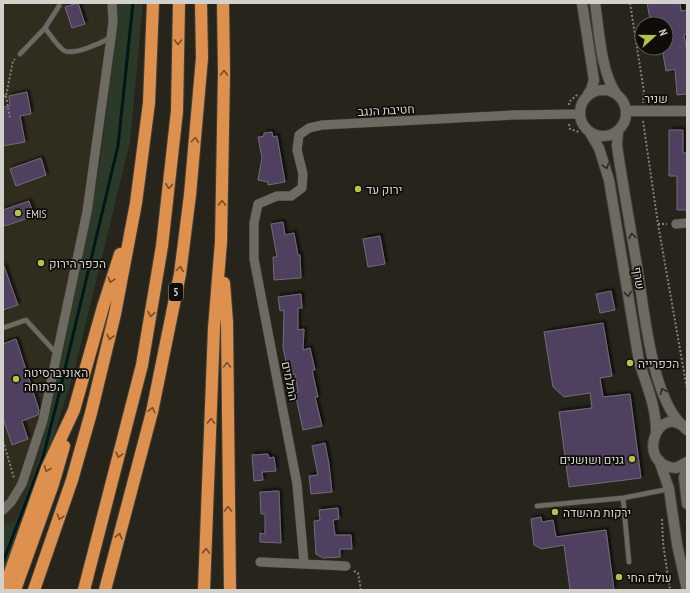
<svg xmlns="http://www.w3.org/2000/svg" width="690" height="593" font-family="'PT Sans Narrow',Heebo,sans-serif">
  <style>
    .built { fill: #302c1e }
    .green { fill: #2a3928 }
    .lines { fill: none; stroke-linecap: round; stroke-linejoin: round }
    .stream { stroke: #00181a; stroke-width: 3 }
    .building { fill: #504060; stroke: #716c76; filter: url(#shadow) }
    .service-casing { stroke: #424039; stroke-width: 6 }
    .minor-casing { stroke: #424039; stroke-width: 10 }
    .tertiary-casing { stroke: #424039; stroke-width: 12 }
    .motorway-casing { stroke: #424039; stroke-width: 14 }
    .path { stroke: #817f78; stroke-width: 2; stroke-dasharray: 2 2; stroke-linecap: butt }
    .service { stroke: #6d6b61; stroke-width: 4.5 }
    .minor { stroke: #6d6b61; stroke-width: 9 }
    .tertiary { stroke: #6d6b61; stroke-width: 10 }
    .motorway { stroke: #de904e; stroke-width: 12 }
    .oneway { stroke: #764e2c }
    .oneway2 { stroke: #2a2923 }
    .poi-dot { fill: #b4c24b; stroke: #0e0d09; stroke-width: 1.5 }
    .labels { text-anchor: middle; dominant-baseline: central; stroke-width: 3.5; stroke-linejoin: round; paint-order: stroke }
    .shield { fill: #0e0d09; stroke: #989692; stroke-width: 1 }
    .shield-label { font-size: 11px; font-weight: bold; fill: #d3d1cc }
    .street-label { font-size: 12px; fill: #d3d1cc; stroke: #0e0d09 }
    .poi-label { font-size: 12px; fill: #d3d1cc; stroke: #0e0d09; text-anchor: start }
  </style>
  <defs>
    <filter id="shadow"><feDropShadow dx="2.5" dy="-2.5" stdDeviation="1" flood-color="#0009"/></filter>
  </defs>
  <rect width="100%" height="100%" fill="#26241b"/>
  <path class="built" d="M3,3H116L117,24L100,163L39,459L15,522L3,543Z"/>
  <path class="green" d="M116,3H143L130,142L74,372L48,454L23,522L3,572V525L15,522L39,459L100,163L117,24Z"/>
  <g class="lines">
    <path class="stream" d="M3,562L43,457L59,394L118,146L133,3"/>
  </g>
  <path class="building" d="M78,3L85,24L72,28L65,7Z
    M647,3H680L681,11L687,10V34L684,35L687,52V94L677,95L675,69L666,71L662,48H666V24H651Z
    M27,92L31,114L20,116L25,142L3,146V107L10,106L9,96Z
    M669,130H683V153H687V210H677V176H669Z
    M272,132L273,137L277,136L285,182L268,185V182L258,180L262,158L258,137L264,136V133Z
    M41,158L46,175L16,186L10,169Z
    M29,201L34,216L5,226L3,221V210Z
    M283,222L285,235L294,233L298,255H300L301,278L274,280L273,257H277L271,224Z
    M380,236L385,264L368,267L363,239Z
    M3,266H4L18,305L3,310Z
    M611,291L615,310L600,313L596,294Z
    M301,294L302,308H298V330L304,329L303,350L310,348L315,370H312L318,397H315L322,426L303,430L295,393L298,392L295,374L289,375L283,348L284,310L280,311L278,297Z
    M603,323L612,376L600,378L603,397L630,394L641,478L569,487L559,412L592,408L590,393L564,397L553,387L544,332Z
    M16,339L39,410L38,415L22,421L28,439L12,445L3,418V344Z
    M325,443L329,464L332,492L311,494L309,476L318,475L312,446Z
    M268,454L269,458L274,457L276,471L262,472L263,480L254,481L252,455Z
    M279,491L281,543L260,542V533L265,534V514H261L260,492Z
    M338,508L339,519L333,520L335,535H351L352,549H340V557L323,558L316,554L314,521L320,520L319,510Z
    M541,517L542,522L553,520L556,537L606,530L614,590H570L564,545L542,549L534,545L531,519Z"/>
  <g class="lines">
    <g class="service-casing">
      <path id="service" d="M45,28C50,34 58,48 65,51C75,55 101,43 110,38
        M20,54L45,28L59,6
        M3,328L26,320L57,354
        M623,498L629,562
        M537,506L623,498L669,489"/>
    </g>
    <g class="minor-casing">
      <path id="minor" d="M676,224L687,223
        M3,510L11,502L22,484L43,420L87,212L111,38L113,22L112,3
        M260,562L346,566
        M304,563L297,484L254,259V223L258,204L277,196H291L302,188L303,174L297,150L299,135L309,128L322,125L514,115L580,114"/>
    </g>
    <g class="tertiary-casing">
      <path id="tertiary" d="M582,3L594,80L591,90L588,94
        M595,3C599,29 601,73 616,93
        M580 113a23 23 0 1 1 46 0a23 23 0 1 1-46 0Z
        M626,111H687
        M618,130L617,146C623,186 630,226 637,266C644,307 651,396 682,425
        M589,131L599,148L609,180L639,361C646,385 656,405 656,431
        M687,430C659,399 633,465 676,468L687,462
        M659,460L669,489L677,544L687,590
        M687,463L684,478L687,504"/>
    </g>
    <g class="motorway-casing">
      <path id="motorway" d="M224,283L227,322L230,590
        M3,590L6,584L47,468L74,410L103,307L120,254
        M15,590L53,484L64,446
        M34,590L72,480L91,413L115,314L136,203L149,103L153,3
        M84,590L142,365L162,246L177,111L179,3
        M105,590L152,412L180,274L190,195L202,58L201,3
        M204,590L214,328L221,242L224,73L223,3"/>
    </g>
    <path class="path" d="M630,3L644,92L643,103
      M3,96H6L13,61L15,59
      M6,96L10,118
      M569,105V102L578,94
      M643,121L658,224L687,389
      M569,124L570,129L579,132
      M658,224H667
      M3,441L14,478
      M662,519L663,543L670,590
      M354,571L358,573L361,590"/>
    <use href="#service" class="service"/>
    <use href="#minor" class="minor"/>
    <use href="#tertiary" class="tertiary"/>
    <use href="#motorway" class="motorway"/>
  </g>
  <defs><path id="oneway-chevron" d="M-2-3.5L2.5 0L-2 3.5" fill="none" stroke-width="1.6" stroke-linecap="round" stroke-linejoin="round"/></defs>
  <g class="oneway">
    <use href="#oneway-chevron" transform="translate(178 42) rotate(91)"/>
    <use href="#oneway-chevron" transform="translate(224 73) rotate(-90)"/>
    <use href="#oneway-chevron" transform="translate(195 140) rotate(-85)"/>
    <use href="#oneway-chevron" transform="translate(169 186) rotate(96)"/>
    <use href="#oneway-chevron" transform="translate(222 203) rotate(-89)"/>
    <use href="#oneway-chevron" transform="translate(180 269) rotate(-82)"/>
    <use href="#oneway-chevron" transform="translate(111 280) rotate(108)"/>
    <use href="#oneway-chevron" transform="translate(151 314) rotate(99)"/>
    <use href="#oneway-chevron" transform="translate(110 337) rotate(104)"/>
    <use href="#oneway-chevron" transform="translate(227 365) rotate(-90)"/>
    <use href="#oneway-chevron" transform="translate(152 410) rotate(-77)"/>
    <use href="#oneway-chevron" transform="translate(211 421) rotate(-88)"/>
    <use href="#oneway-chevron" transform="translate(119 455) rotate(105)"/>
    <use href="#oneway-chevron" transform="translate(47 469) rotate(112)"/>
    <use href="#oneway-chevron" transform="translate(228 509) rotate(-90)"/>
    <use href="#oneway-chevron" transform="translate(60 517) rotate(108)"/>
    <use href="#oneway-chevron" transform="translate(119 536) rotate(-75)"/>
    <use href="#oneway-chevron" transform="translate(206 551) rotate(-88)"/>
  </g>
  <g class="oneway2">
    <use href="#oneway-chevron" transform="translate(606 166) rotate(73)"/>
    <use href="#oneway-chevron" transform="translate(632 236) rotate(-99)"/>
    <use href="#oneway-chevron" transform="translate(628 294) rotate(81)"/>
    <use href="#oneway-chevron" transform="translate(663 391) rotate(-112)"/>
  </g>
  <g class="poi-dot">
    <circle cx="358" cy="189" r="4"/>
    <circle cx="18" cy="213" r="4"/>
    <circle cx="41" cy="263" r="4"/>
    <circle cx="630" cy="363" r="4"/>
    <circle cx="16" cy="379" r="4"/>
    <circle cx="632" cy="459" r="4"/>
    <circle cx="555" cy="512" r="4"/>
    <circle cx="619" cy="577" r="4"/>
  </g>
  <g class="labels">
    <rect class="shield" x="169" y="283" width="14" height="18" rx="3"/>
    <g class="shield-label">
      <text x="176" y="292">5</text>
    </g>
    <g class="street-label">
      <text x="656" y="98">שניר</text>
      <text transform="translate(386 110) rotate(-3)">חטיבת הנגב</text>
      <text transform="translate(639 278) rotate(81)">שרף</text>
      <text transform="translate(290 381) rotate(78)">התלמים</text>
    </g>
    <g class="poi-label">
      <text x="366" y="189">ירוק עד</text>
      <text x="26" y="213">EMIS</text>
      <text x="49" y="263">הכפר הירוק</text>
      <text x="638" y="363">הכפרייה</text>
      <text x="24" y="372">האוניברסיטה<tspan x="24" dy="14">הפתוחה</tspan></text>
      <text x="624" y="459" text-anchor="end">גנים ושושנים</text>
      <text x="563" y="512">ירקות מהשדה</text>
      <text x="627" y="577">עולם החי</text>
    </g>
  </g>
  <rect width="690" height="593" fill="none" stroke="#d3d1cc" stroke-width="8"/>
  <g transform="translate(654 36) rotate(69)"><circle r="19" fill="#0e0d09" stroke="#5d5b57"/>
  <path d="M0-3L7 15L0 10L-7 15Z" fill="#b4c24b"/>
  <text y="-6" font-size="11" font-weight="bold" text-anchor="middle" fill="#d3d1cc">N</text>
  </g>
</svg>
